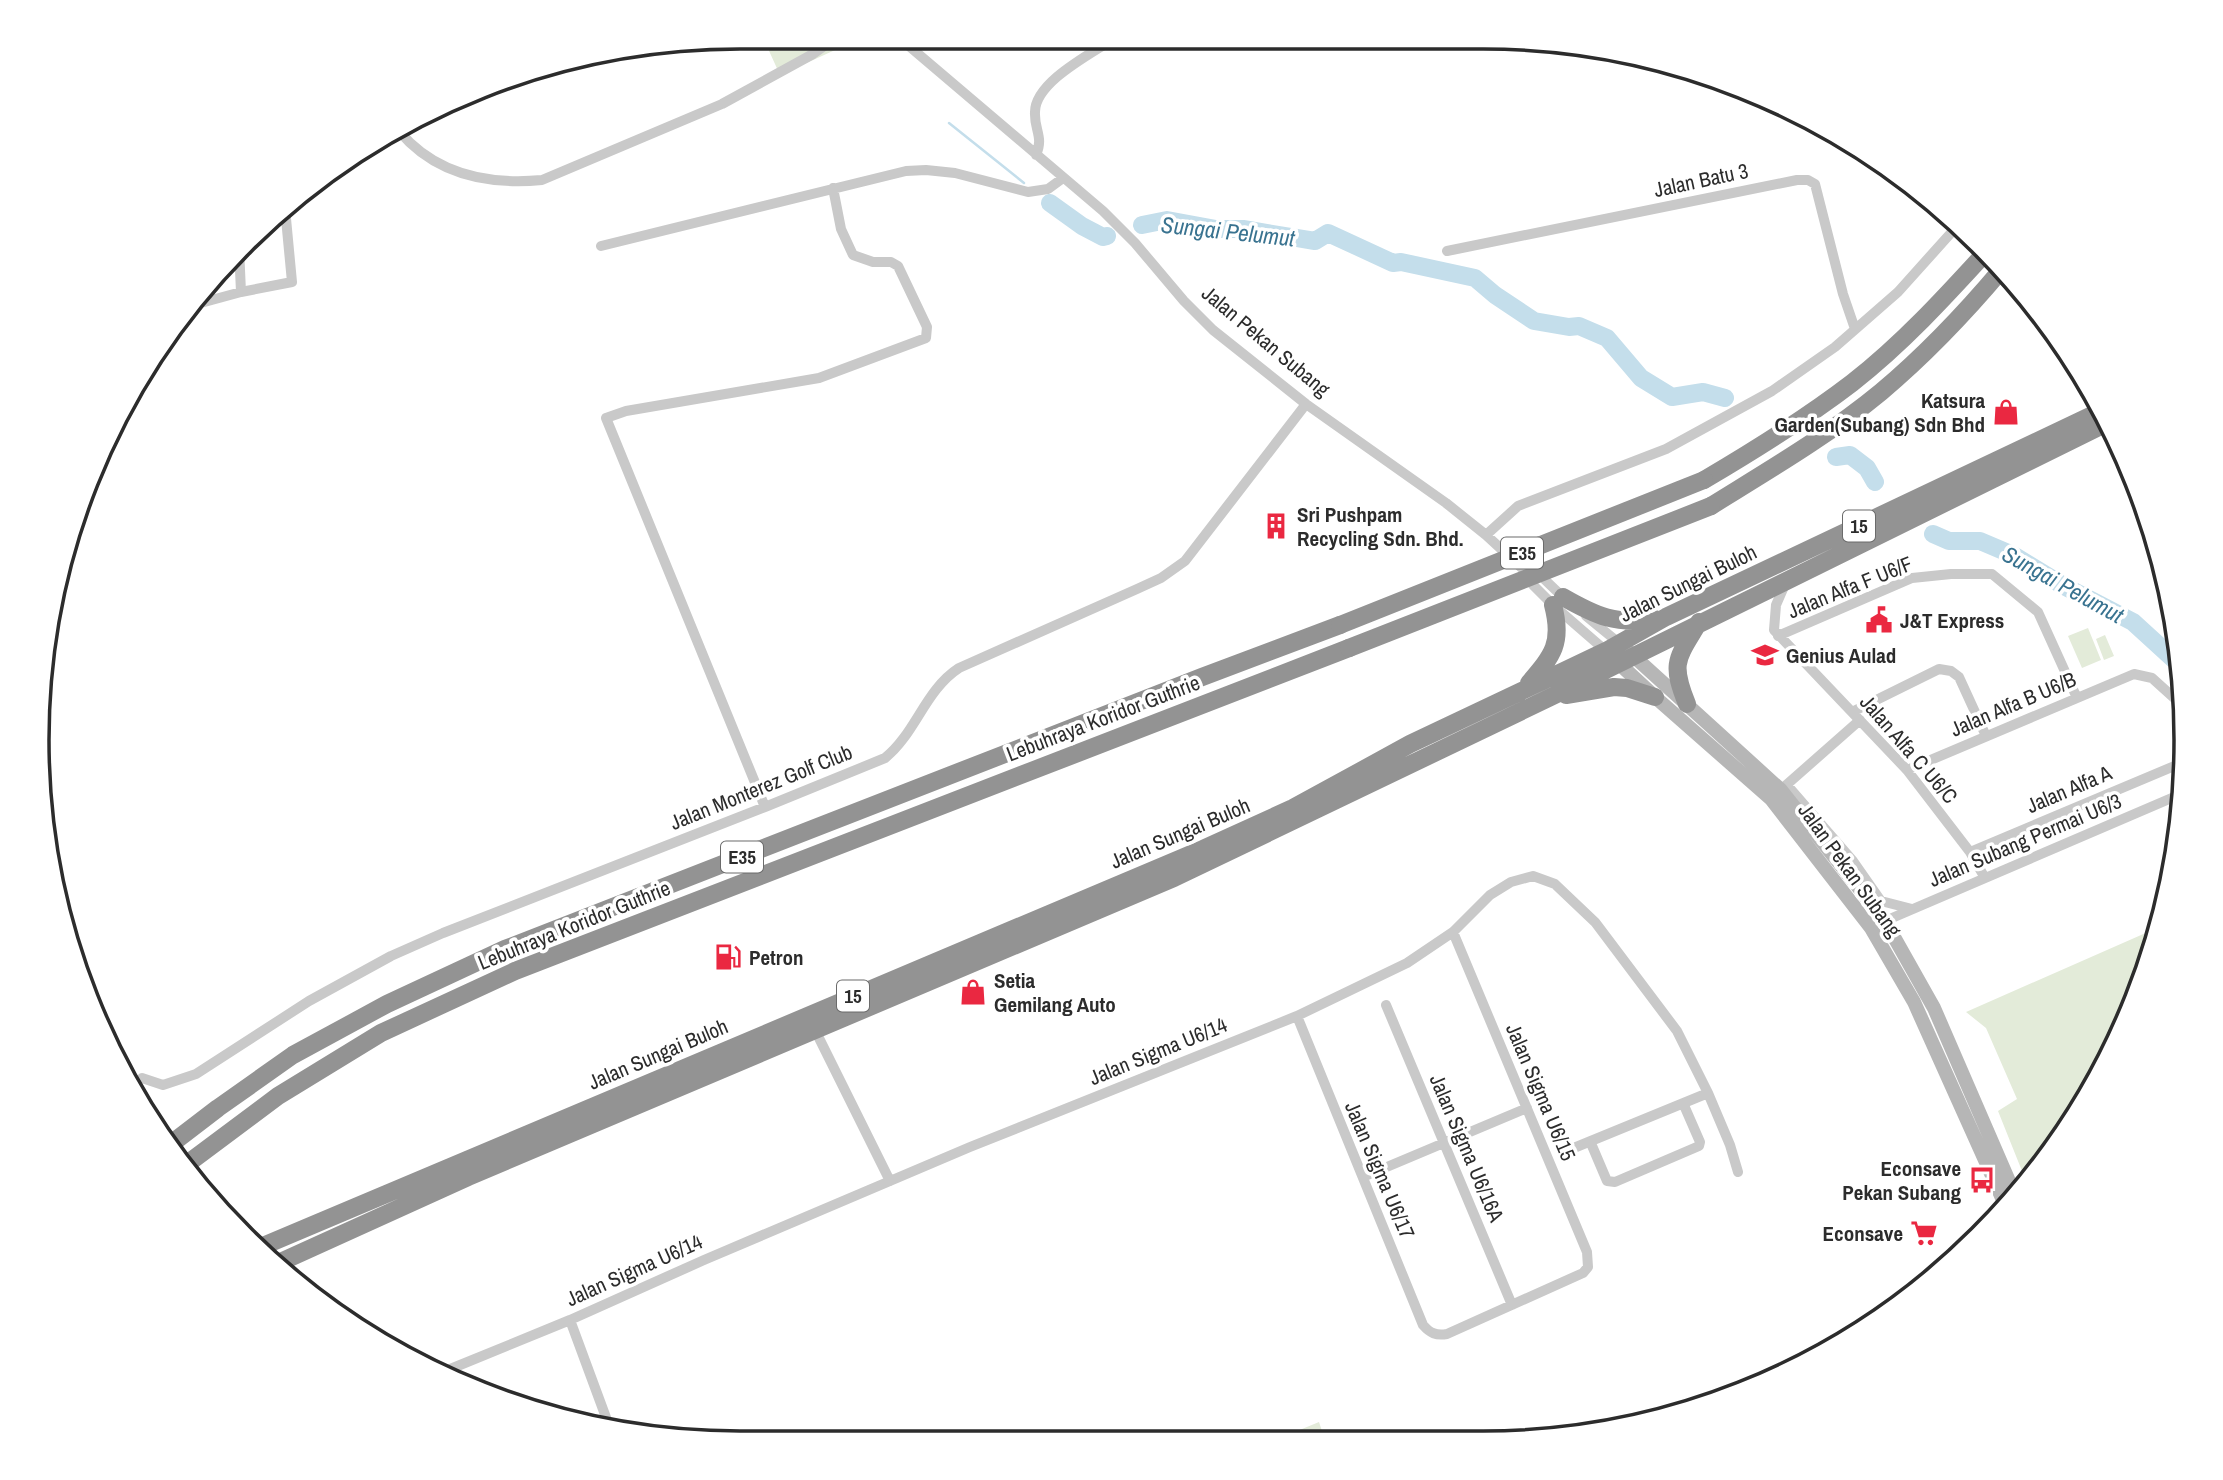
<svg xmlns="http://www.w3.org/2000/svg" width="2223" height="1480" font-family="'Archivo Narrow',sans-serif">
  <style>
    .green { fill: #e3ebd9 }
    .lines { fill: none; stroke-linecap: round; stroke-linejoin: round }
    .stream { stroke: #c4deeb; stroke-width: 2.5 }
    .river { stroke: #c4deeb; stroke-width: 18 }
    .street { stroke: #c9c9c9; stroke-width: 10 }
    .secondary { stroke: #b6b6b6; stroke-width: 14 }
    .highway { stroke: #939393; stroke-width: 18 }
    .highway-bridge { stroke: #939393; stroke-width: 18 }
    .labels { text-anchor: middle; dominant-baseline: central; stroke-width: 7; stroke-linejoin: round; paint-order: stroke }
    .shield { fill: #fff; stroke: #6b6b6b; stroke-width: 2 }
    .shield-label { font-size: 19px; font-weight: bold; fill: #2c2c2c }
    .street-label { font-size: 21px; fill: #2c2c2c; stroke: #fff }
    .poi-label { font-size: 21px; font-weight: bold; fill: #2c2c2c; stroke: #fff; text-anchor: start }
    .water-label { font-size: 23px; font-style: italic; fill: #397390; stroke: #fff }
    .rim { fill: none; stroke: #2c2c2c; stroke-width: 3.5 }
  </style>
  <rect width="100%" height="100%" fill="#fff"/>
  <path class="green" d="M855,41L780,75L765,42Z
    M2088,628L2101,660L2082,668L2068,636Z
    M2105,635L2114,656L2104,660L2096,639Z
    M2157,928L2133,1009L2068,1130L2026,1181L1998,1111L2017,1099L1986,1028L1966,1012Z
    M1319,1422L1326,1443H1268Z"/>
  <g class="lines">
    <path class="stream" d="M949,123L1024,183"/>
    <path class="river" d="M1050,203L1082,226L1103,237L1107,236
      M1142,225L1167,220L1216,229H1243L1315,241L1328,233L1393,263L1401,262L1475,278L1495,295L1534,321L1569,327L1579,326L1607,338L1641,378L1672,397L1703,392L1725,398
      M1836,457L1850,455L1867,468L1875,482
      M1933,534L1949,541H1980L2013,555L2062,585L2133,622L2179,664"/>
    <path class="street" d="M903,41L1103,211L1135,243L1184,301L1213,330L1306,404L1446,503L1486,535L1524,570L1533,585L1553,605L1606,651
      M399,131C435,174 488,185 542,180L722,104L813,54L830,42
      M1036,155C1044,137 1034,130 1035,112C1035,82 1091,54 1113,39
      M601,246L906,171L926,170L955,173L1028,192L1048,189L1063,178
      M239,247L241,292
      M1447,251L1797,180H1808L1815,184L1843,294L1855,329
      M186,307L241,292L292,282L285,208
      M1486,535L1518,506L1666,449L1772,391L1835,347L1898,292L1959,224
      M1534,574L1542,577L1566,600
      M1786,582L1776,605L1774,630L1907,770L1970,852L1985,878
      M1586,616L1619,643
      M1778,636L1912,578L1951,574H1992L2038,612L2077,698
      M1852,712L1939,669L1951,671L1959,677L1986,736
      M1907,770L2134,674L2152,678L2183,706
      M1787,785L1853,861L1881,901L1912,909
      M1784,787L1860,720
      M765,807L606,418L626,411L819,378L926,338L927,327L898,266L891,262H873L853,255L841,229L833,188
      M1970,852L2184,762
      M1885,921L2181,794
      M1386,1005L1512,1305
      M1297,1016L1423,1325C1430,1333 1436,1336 1447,1334L1583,1273L1588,1267L1587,1252L1453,932
      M815,1030L890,1181
      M142,1078L163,1085L196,1074L309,1001L391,956L443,933L765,807L885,758C916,733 925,690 959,668L1137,589L1161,578L1185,561L1306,404
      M1590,1141L1607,1181L1615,1182L1699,1146L1700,1142L1683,1103
      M1564,1152L1708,1093
      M1363,1177L1527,1108
      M570,1320L611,1431
      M438,1374L570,1320L704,1260L970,1147L1297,1016L1407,963L1453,932L1490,895L1511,882L1533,876L1555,884L1595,922L1677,1031L1708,1093L1730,1145L1738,1172"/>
    <path class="secondary" d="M1628,651L1781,790L1885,921L1934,1008L2015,1195
      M1613,658L1655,697L1771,799L1871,928L1914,1002L2006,1207"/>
    <path class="highway" d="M1704,480C1755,450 1805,419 1852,383C1902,344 1945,297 1987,251
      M1711,506C1769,470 1829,435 1881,392C1925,355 1965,313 2002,269
      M1563,597C1596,616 1616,625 1655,619
      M1529,683C1553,655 1563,643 1553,605
      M1566,695L1614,687L1627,688L1655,697
      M1687,704C1670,662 1677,659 1699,622
      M171,1144L218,1108L293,1055L387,1004L505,949L1202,677L1340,625
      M187,1164L278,1096L381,1033L515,971L1349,648
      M256,1249L1203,849L1293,808L1410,744L1606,651L1666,617L2101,411
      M274,1265L468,1177L1174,878L1555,695L2107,423"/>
    <path class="highway-bridge" d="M1340,625L1704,480
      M1349,648L1711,506"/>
  </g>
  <defs>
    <g id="shop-bare" transform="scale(2.1)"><path d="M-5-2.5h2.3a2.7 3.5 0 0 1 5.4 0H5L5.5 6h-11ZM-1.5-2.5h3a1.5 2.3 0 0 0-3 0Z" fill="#ea2841" stroke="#fff" stroke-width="2.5" paint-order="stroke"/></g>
    <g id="building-bare" transform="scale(2.1)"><path d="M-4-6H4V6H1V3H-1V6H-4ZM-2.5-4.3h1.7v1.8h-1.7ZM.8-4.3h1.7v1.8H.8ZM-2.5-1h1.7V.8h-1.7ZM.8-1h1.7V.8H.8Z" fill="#ea2841" stroke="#fff" stroke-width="2.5" paint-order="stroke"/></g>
    <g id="civic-bare" transform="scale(2.1)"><path d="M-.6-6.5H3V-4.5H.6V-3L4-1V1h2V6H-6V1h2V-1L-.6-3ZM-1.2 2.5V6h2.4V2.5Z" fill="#ea2841" stroke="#fff" stroke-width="2.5" paint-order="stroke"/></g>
    <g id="school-bare" transform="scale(2.1)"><path d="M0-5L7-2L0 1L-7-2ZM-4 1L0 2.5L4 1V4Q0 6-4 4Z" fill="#ea2841" stroke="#fff" stroke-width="2.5" paint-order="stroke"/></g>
    <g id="fuel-bare" transform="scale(2.1)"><path d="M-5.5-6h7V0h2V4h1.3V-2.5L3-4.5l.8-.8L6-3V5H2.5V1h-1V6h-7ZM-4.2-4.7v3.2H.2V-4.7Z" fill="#ea2841" stroke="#fff" stroke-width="2.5" paint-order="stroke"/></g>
    <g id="bus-bare" transform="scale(2.1)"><path d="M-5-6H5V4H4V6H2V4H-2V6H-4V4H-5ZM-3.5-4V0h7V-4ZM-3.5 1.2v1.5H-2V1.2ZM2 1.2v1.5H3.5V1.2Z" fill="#ea2841" stroke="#fff" stroke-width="2.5" paint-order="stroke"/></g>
    <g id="supermarket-bare" transform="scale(2.1)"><path d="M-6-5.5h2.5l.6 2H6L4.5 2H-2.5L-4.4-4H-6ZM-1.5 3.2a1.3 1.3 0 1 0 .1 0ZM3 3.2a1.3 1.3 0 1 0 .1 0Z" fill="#ea2841" stroke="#fff" stroke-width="2.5" paint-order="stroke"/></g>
  </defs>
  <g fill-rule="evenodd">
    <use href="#shop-bare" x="2006" y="412"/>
    <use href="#building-bare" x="1276" y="526"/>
    <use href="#civic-bare" x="1879" y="620"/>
    <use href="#school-bare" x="1765" y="655"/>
    <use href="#fuel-bare" x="728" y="957"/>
    <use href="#shop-bare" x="973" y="992"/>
    <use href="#bus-bare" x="1982" y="1180"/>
    <use href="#supermarket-bare" x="1924" y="1233"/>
  </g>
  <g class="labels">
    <g class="shield">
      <rect x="1843" y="510.5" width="32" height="31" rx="5"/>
      <rect x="1501" y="537.5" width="42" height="31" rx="5"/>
      <rect x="721" y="841.5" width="42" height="31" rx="5"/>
      <rect x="837" y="980.5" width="32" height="31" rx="5"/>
    </g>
    <g class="shield-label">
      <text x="1859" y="526">15</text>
      <text x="1522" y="553">E35</text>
      <text x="742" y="857">E35</text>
      <text x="853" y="996">15</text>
    </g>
    <g class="street-label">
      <text transform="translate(1701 180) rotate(-12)">Jalan Batu 3</text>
      <text transform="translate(1266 341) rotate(40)">Jalan Pekan Subang</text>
      <text transform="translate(1688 583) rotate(-26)">Jalan Sungai Buloh</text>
      <text transform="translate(1850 587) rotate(-22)">Jalan Alfa F U6/F</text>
      <text transform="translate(2013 704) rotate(-23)">Jalan Alfa B U6/B</text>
      <text transform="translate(1103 718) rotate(-21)">Lebuhraya Koridor Guthrie</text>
      <text transform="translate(1909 749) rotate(49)">Jalan Alfa C U6/C</text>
      <text transform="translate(761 787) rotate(-22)">Jalan Monterez Golf Club</text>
      <text transform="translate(2069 789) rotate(-23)">Jalan Alfa A</text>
      <text transform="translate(1180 833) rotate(-23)">Jalan Sungai Buloh</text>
      <text transform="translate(2025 840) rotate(-23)">Jalan Subang Permai U6/3</text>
      <text transform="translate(1850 870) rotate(54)">Jalan Pekan Subang</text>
      <text transform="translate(574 925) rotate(-22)">Lebuhraya Koridor Guthrie</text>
      <text transform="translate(1158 1051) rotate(-22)">Jalan Sigma U6/14</text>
      <text transform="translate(658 1054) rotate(-23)">Jalan Sungai Buloh</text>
      <text transform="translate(1541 1092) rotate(67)">Jalan Sigma U6/15</text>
      <text transform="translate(1467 1148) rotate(67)">Jalan Sigma U6/16A</text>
      <text transform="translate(1380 1170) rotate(67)">Jalan Sigma U6/17</text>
      <text transform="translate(634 1270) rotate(-24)">Jalan Sigma U6/14</text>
    </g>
    <g class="poi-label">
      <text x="1985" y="400" text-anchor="end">Katsura<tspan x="1985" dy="24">Garden(Subang) Sdn Bhd</tspan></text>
      <text x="1297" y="514">Sri Pushpam<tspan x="1297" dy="24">Recycling Sdn. Bhd.</tspan></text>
      <text x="1900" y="620">J&amp;T Express</text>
      <text x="1786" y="655">Genius Aulad</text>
      <text x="749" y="957">Petron</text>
      <text x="994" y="980">Setia<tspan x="994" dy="24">Gemilang Auto</tspan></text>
      <text x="1961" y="1168" text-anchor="end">Econsave<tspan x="1961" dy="24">Pekan Subang</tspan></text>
      <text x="1903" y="1233" text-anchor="end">Econsave</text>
    </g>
    <g class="water-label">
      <text transform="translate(1228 231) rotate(6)">Sungai Pelumut</text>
      <text transform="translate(2063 584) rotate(29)">Sungai Pelumut</text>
    </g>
  </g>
  <path d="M0 0H2223V1480H0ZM740 49H1483A691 691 0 0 1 2174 740V740A691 691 0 0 1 1483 1431H740A691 691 0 0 1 49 740V740A691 691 0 0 1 740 49Z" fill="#fff" fill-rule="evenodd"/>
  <path class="rim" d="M740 49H1483A691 691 0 0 1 2174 740V740A691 691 0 0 1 1483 1431H740A691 691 0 0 1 49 740V740A691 691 0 0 1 740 49Z"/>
</svg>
